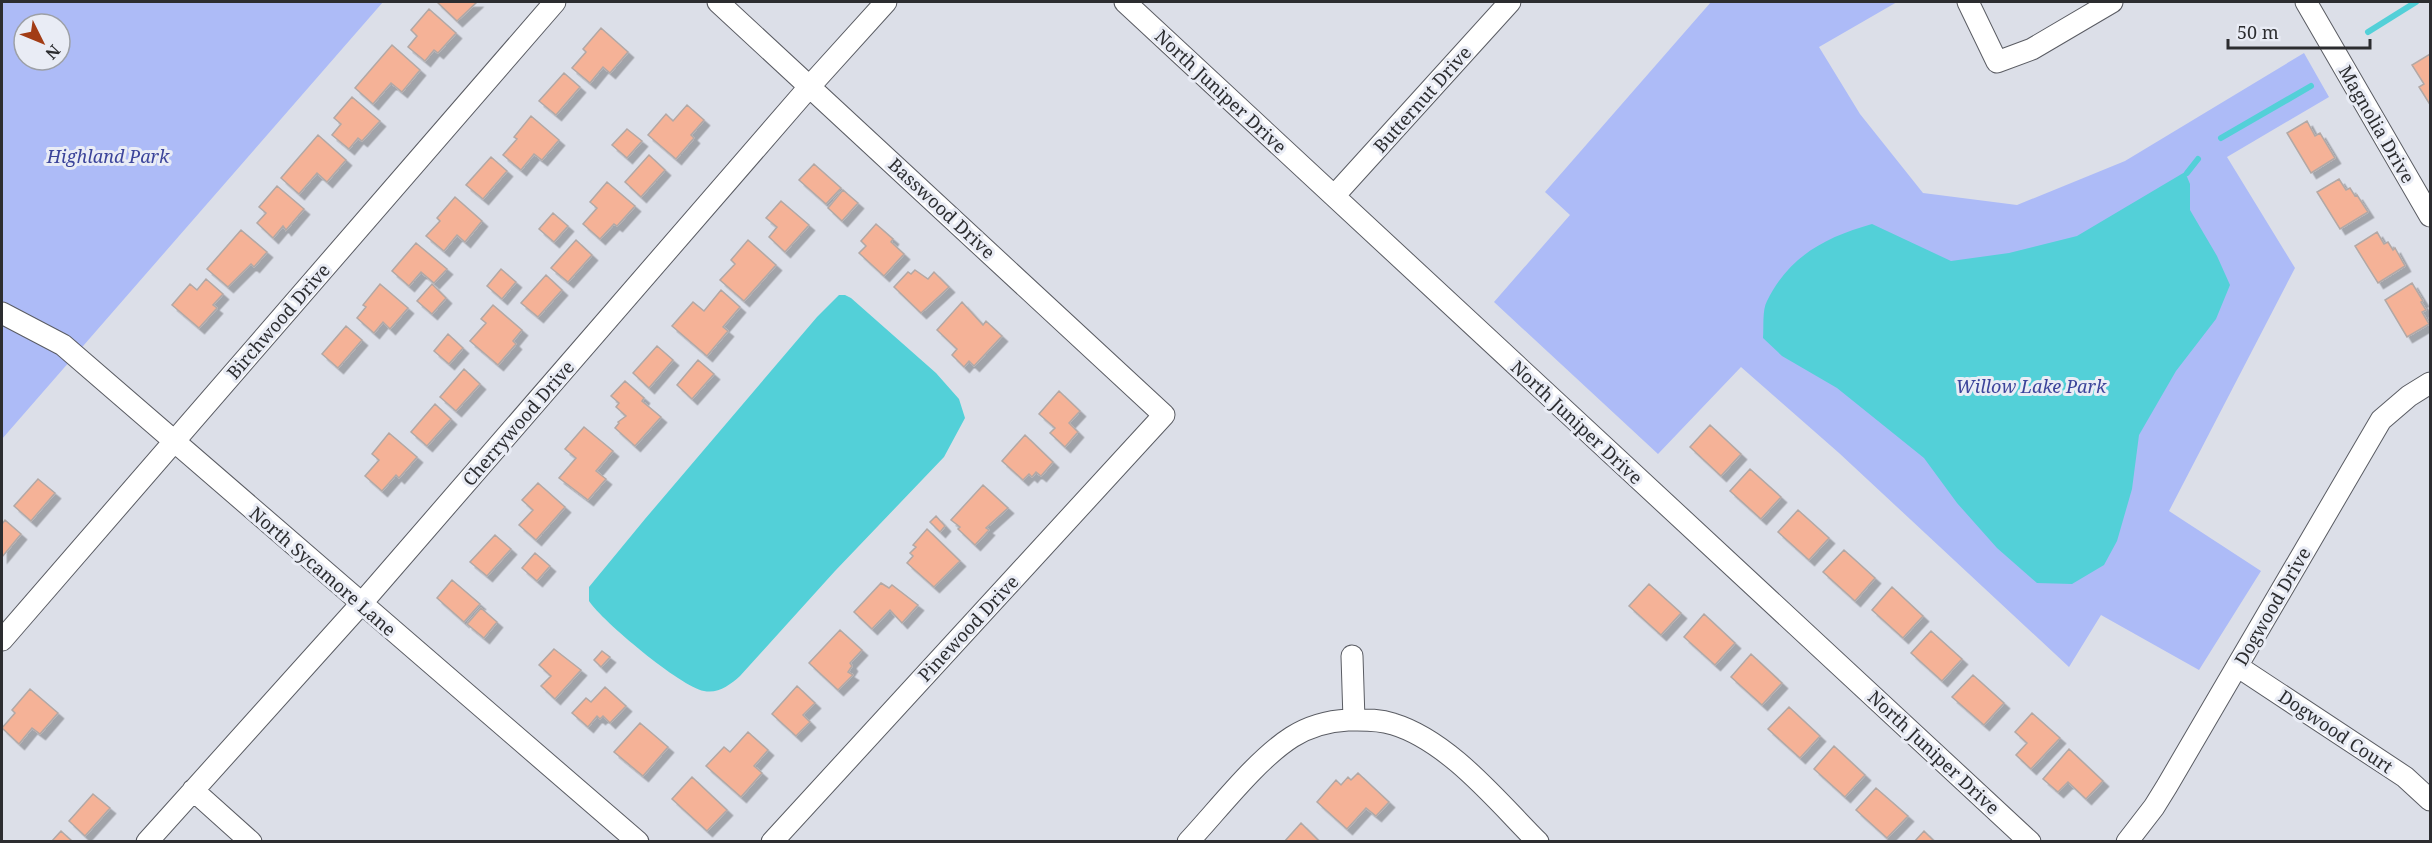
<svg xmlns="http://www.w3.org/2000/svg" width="2432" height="843" font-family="'Noto Serif',serif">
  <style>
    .green { fill: #adbbf7; fill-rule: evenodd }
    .water { fill: #53d0d8 }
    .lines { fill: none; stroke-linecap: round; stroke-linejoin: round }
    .stream { stroke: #53d0d8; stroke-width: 6 }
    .building { fill: #f5b297; stroke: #b2a8a5; stroke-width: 1.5; filter: url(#shadow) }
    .minor-casing { stroke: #5a5c63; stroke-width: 23 }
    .minor { stroke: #fff; stroke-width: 21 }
    .labels { text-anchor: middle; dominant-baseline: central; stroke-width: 6; stroke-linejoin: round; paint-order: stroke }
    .street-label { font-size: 18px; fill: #2c2d30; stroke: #e9ecf5 }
    .park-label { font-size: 18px; font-style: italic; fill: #3b449a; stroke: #e9ecf5 }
  </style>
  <defs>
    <filter id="shadow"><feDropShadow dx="5.5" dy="5.5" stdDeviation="0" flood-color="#0004"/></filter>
  </defs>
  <rect width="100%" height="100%" fill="#dcdfe8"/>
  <path class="green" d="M2,2H383L2,439ZM24,24H60V60H24Z
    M1711,2H1897L1819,47L1860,114L1923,193L2017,205L2125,161L2304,53L2329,97L2227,157L2295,268L2169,511L2261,571L2199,670L2101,615L2069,667L1839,453L1741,367L1658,454L1494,302L1570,215L1545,192Z"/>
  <path class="water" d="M2185,172L2190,184V210L2217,256L2230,285L2216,319L2176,371L2139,435L2132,489L2117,541L2104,565L2072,584L2037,583L1997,548L1957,503L1924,458L1837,388L1782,356L1763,338C1764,327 1762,310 1767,301C1789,256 1826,237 1872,224L1951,261L2009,253L2077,236Z
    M839,295H845L851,298L936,373L959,399L965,418L944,457L835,571L740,676C730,685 718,694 704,691C681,687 602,621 589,601V587L645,519L817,317Z"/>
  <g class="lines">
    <path class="stream" d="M2368,32L2416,2
      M2221,138L2311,86
      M2187,173L2198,159"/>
  </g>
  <path class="building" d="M437,2H477L457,21Z
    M429,9L456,33L438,53L434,50L425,61L408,47L417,36L411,30Z
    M601,28L628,52L610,73L603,67L590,83L572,68L586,52L583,49Z
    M392,45L420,70L402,92L391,83L373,104L355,88Z
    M2430,54V102L2429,103L2419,87L2424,84L2412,65Z
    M564,73L580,87L556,115L539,101Z
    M352,97L380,121L362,141L358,138L349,149L332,135L341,124L334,118Z
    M687,105L704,120L691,135L694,138L676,159L648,135L666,114L673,121Z
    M531,116L559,140L542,160L534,154L521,170L503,155L517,139L514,137Z
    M2307,121L2315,136L2320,133L2335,158L2311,173L2287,133Z
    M627,129L642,141L627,158L612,145Z
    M318,135L346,160L327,182L317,173L299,194L281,178Z
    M649,155L665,170L641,197L625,182Z
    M491,157L507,171L483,199L466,185Z
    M814,164L841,188L826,204L799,180Z
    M2339,179L2346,190L2350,188L2355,196L2357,195L2368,212L2340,229L2317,192Z
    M607,182L635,206L617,226L614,224L600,239L583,224L597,208L590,202Z
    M277,186L304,209L286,230L283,226L273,238L257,223L266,213L259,207Z
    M843,190L858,203L842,221L828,208Z
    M455,197L482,221L465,242L457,235L444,251L426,236L440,221L437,218Z
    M781,201L809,225L785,252L769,237L777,227L766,218Z
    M553,213L568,226L554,242L539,229Z
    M876,224L893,239L891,242L904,254L884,276L859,253L866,246L861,241Z
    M241,230L267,252L254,267L251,264L228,287L207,269Z
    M2377,232L2384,244L2388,242L2393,250L2395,248L2405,266L2378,283L2355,246Z
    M576,240L592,255L568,282L551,268Z
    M748,240L776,265L744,301L720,280L735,264L731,260Z
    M416,243L447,269L434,283L421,272L409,286L392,271Z
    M501,269L516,282L502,299L487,286Z
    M915,270L928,279L934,272L949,287L921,313L894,287L908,272L911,274Z
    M546,275L562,290L538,317L521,303Z
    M206,279L223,294L213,305L217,308L199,328L172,305L190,284L197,290Z
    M2412,283L2423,301L2421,302L2426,310L2422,312L2429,324L2407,337L2385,300Z
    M380,284L408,308L390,329L383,322L374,333L357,318L366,307L363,305Z
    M432,284L446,298L432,314L417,301Z
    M721,290L740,307L723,327L728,331L707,356L672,326L693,302L704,311Z
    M962,302L983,325L986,321L1002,336L974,366L969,361L964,367L952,355L957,349L937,330Z
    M493,305L522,330L513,341L516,344L498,365L470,341L486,323L481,319Z
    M346,326L362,340L338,368L322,354Z
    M448,334L463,348L449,364L434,351Z
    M657,346L673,360L649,388L633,373Z
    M698,360L714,374L692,399L677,385Z
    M464,369L480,384L456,411L440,397Z
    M625,381L644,398L642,401L661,417L635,446L615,428L619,423L618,422L626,416L616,407L619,403L611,396Z
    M1059,391L1080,411L1069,423L1078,432L1065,447L1050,433L1055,428L1039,414Z
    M435,404L451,419L427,446L411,432Z
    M1710,425L1741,454L1721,476L1690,447Z
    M584,427L613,451L596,471L606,479L588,500L559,478L576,458L565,449Z
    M389,433L417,457L399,478L396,475L382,491L365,476L379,460L372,454Z
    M1025,435L1053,462L1041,476L1036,472L1032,477L1029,474L1023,480L1002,461Z
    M1750,469L1781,497L1761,519L1730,491Z
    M38,479L55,493L31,521L14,506Z
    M538,483L565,507L536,540L519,525L533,510L522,500Z
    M983,485L1008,508L986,528L989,530L975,545L958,529L960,527L951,520Z
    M1798,510L1829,538L1809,560L1778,532Z
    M936,516L945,526L940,532L930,522Z
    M5,520L21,534L2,557V524Z
    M927,529L960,561L934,587L907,563L913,556L910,553L916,547L913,545Z
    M495,535L511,549L487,576L470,562Z
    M1844,550L1875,578L1855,601L1823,572Z
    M535,553L550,566L537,581L522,568Z
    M452,580L480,604L464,622L437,598Z
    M881,583L889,588L892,585L918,605L902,623L890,610L872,629L854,612Z
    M1649,584L1681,613L1661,635L1629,606Z
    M1892,587L1923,616L1903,638L1872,610Z
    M481,608L497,622L484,638L467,624Z
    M1704,614L1735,643L1715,665L1684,637Z
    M840,630L862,650L850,663L852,666L848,672L853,675L838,690L809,663Z
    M1931,631L1962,659L1942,681L1911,653Z
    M554,649L581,670L555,699L541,686L551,676L539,665Z
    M602,651L610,657L601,667L594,660Z
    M1751,654L1782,683L1762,705L1731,677Z
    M1973,675L2004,703L1984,725L1952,697Z
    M797,686L815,703L803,715L810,722L796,736L772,714Z
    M605,687L626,706L610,723L603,716L600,719L597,716L588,727L572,713L586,698L591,702Z
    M30,689L58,713L40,734L32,728L19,744L2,728L15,713L12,710Z
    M1789,707L1820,736L1800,758L1768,729Z
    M2032,713L2060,738L2031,769L2016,755L2027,743L2015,732Z
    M640,723L668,747L643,776L614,752Z
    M748,732L768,750L754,766L762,773L741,797L706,766L724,747L730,752Z
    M1834,746L1865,775L1845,797L1814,769Z
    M2069,749L2103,781L2086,799L2068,782L2058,792L2043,779Z
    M1358,773L1389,802L1376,816L1366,808L1347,829L1317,802L1336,780L1341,785L1348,777L1351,780Z
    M692,777L727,810L707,831L672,799Z
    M1876,788L1908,816L1887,838L1856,810Z
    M93,794L110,808L85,836L69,821Z
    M1301,823L1320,842H1284Z
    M61,831L73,842H51Z
    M1924,831L1935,842H1914Z"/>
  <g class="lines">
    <g class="minor-casing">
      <path id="minor" d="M718,2L1164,415L772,842
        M1125,2L2030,842
        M1968,2L1997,62L2032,49L2112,2
        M2306,2L2430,216
        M1334,196L1510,2
        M2,313L63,345L638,842
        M2,640L555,2
        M1352,656L1354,720
        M2237,666L2405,777L2430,800
        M193,790L251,842
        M147,842L361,604L810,86L886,2
        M1188,842C1218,810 1256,760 1292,737C1308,727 1329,721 1348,720C1363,720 1378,719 1393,724C1449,741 1497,801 1538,842
        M2127,842L2154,807L2167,786L2381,420L2409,396L2430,383"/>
    </g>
    <use href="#minor" class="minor"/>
  </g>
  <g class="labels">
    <g class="street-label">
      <text transform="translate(1221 91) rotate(43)">North Juniper Drive</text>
      <text transform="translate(1422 99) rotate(-48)">Butternut Drive</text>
      <text transform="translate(2377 124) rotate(60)">Magnolia Drive</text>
      <text transform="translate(942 208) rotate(43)">Basswood Drive</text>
      <text transform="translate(278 321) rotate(-49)">Birchwood Drive</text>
      <text transform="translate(1577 422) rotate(43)">North Juniper Drive</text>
      <text transform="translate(518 423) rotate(-49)">Cherrywood Drive</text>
      <text transform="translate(323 571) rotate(41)">North Sycamore Lane</text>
      <text transform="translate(2272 606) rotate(-60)">Dogwood Drive</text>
      <text transform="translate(968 628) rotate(-47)">Pinewood Drive</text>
      <text transform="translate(2336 731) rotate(34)">Dogwood Court</text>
      <text transform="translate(1934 752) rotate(43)">North Juniper Drive</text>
    </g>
    <g class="park-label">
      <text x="108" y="156">Highland Park</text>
      <text x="2031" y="386">Willow Lake Park</text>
    </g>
  </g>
  <rect width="2432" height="843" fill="none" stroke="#2c2d30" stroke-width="6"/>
  <g transform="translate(42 42) rotate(133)"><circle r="28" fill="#e9ecf5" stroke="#9da0a6" stroke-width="1.5"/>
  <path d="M0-4.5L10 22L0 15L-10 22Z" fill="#a23c15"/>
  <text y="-9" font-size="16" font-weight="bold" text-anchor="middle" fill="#2c2d30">N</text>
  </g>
  <path d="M2228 39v9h142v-9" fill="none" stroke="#2c2d30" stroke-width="3"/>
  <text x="2237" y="39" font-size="18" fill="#2c2d30" stroke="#e9ecf5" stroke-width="4.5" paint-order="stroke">50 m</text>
</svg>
